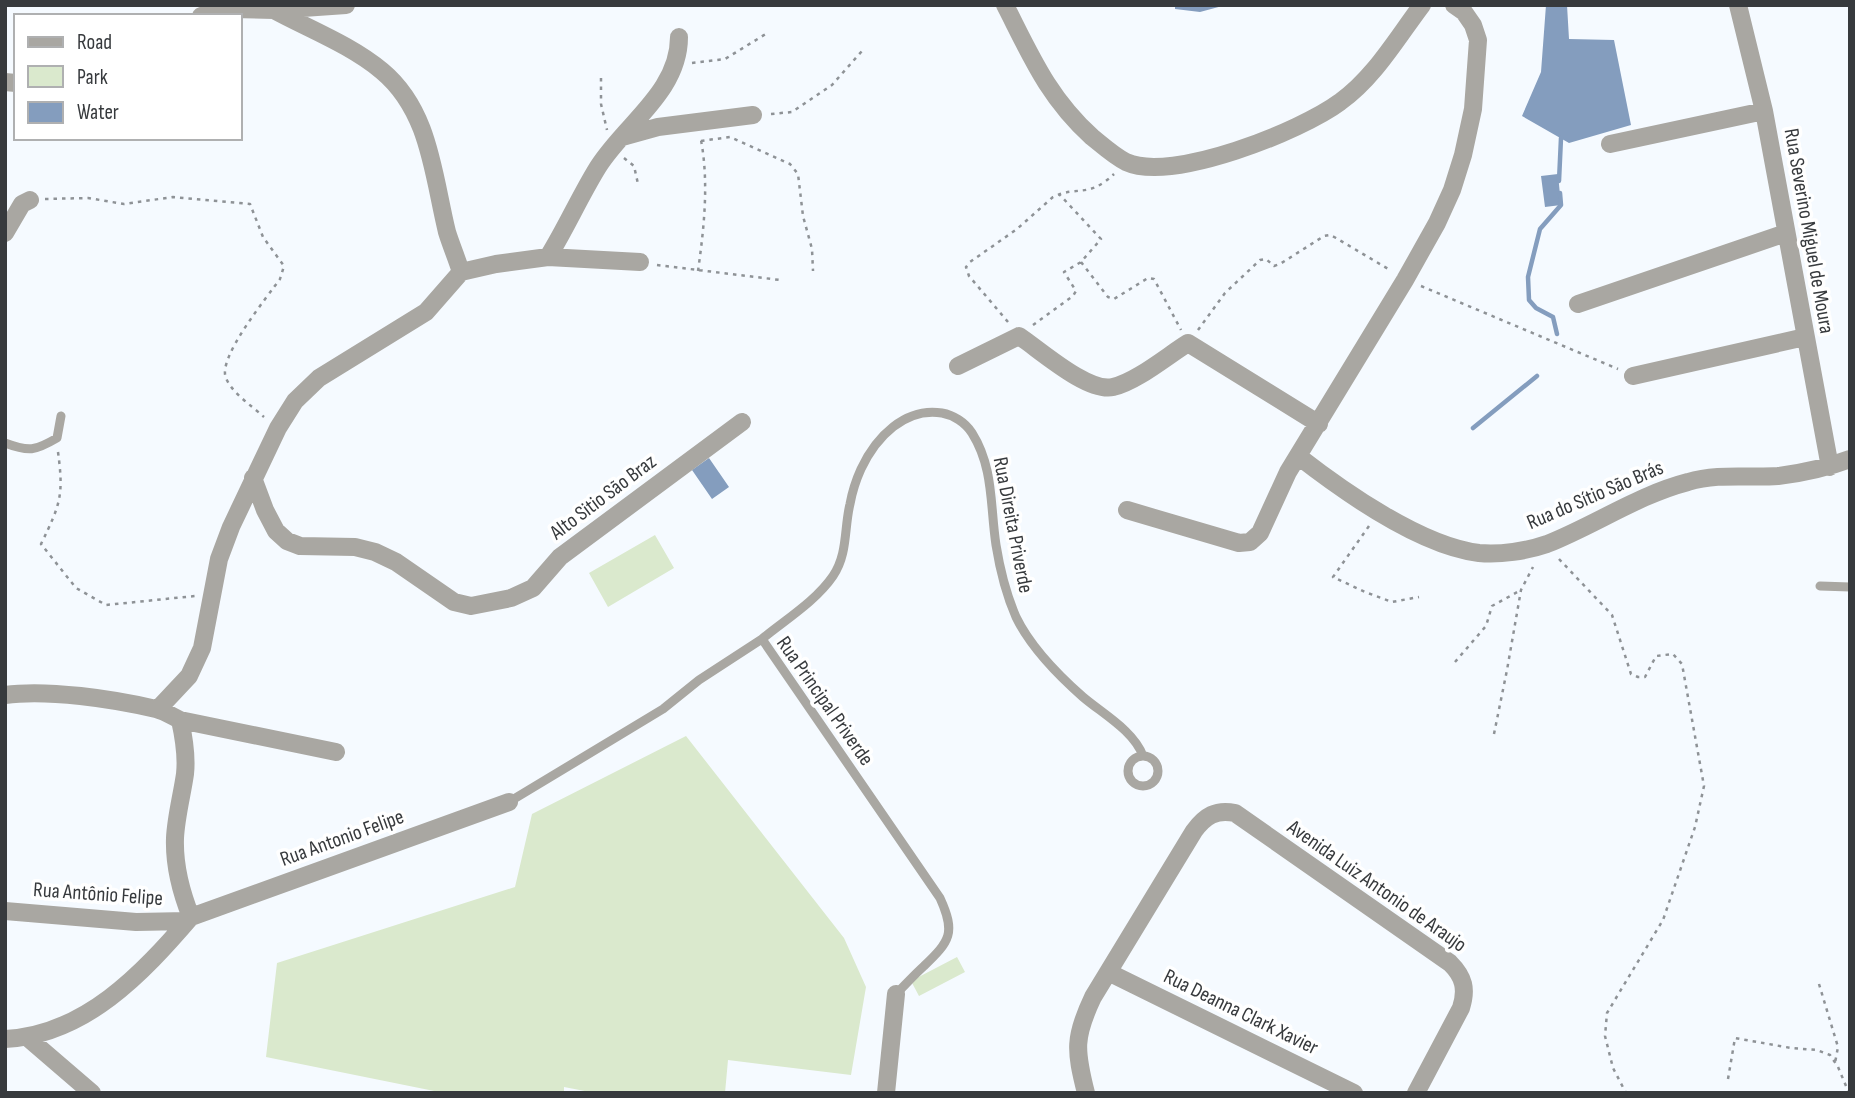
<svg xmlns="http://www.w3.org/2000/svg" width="1855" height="1098" font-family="'Sofia Sans Condensed',sans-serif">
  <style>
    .green { fill: #dae9cd }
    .water { fill: #849dbe }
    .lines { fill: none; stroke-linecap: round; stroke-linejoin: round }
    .stream { stroke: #849dbe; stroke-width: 4.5 }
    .path { stroke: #8e9296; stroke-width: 2.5; stroke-dasharray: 3.5 5; stroke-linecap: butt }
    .service { stroke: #a9a7a2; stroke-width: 9 }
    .minor { stroke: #a9a7a2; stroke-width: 18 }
    .labels { text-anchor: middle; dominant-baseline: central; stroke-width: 7; stroke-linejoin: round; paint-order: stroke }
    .street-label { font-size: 21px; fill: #373a3d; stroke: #fff }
  </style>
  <rect width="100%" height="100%" fill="#f5faff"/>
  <path class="green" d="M655,535L674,568L608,607L589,573Z
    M686,736L844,938L866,987L851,1075L728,1060L725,1093H595L564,1087V1093H444L266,1057L277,963L515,887L532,814Z
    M957,957L965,972L919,996L911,981Z"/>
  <path class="water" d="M1175,5H1226L1200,12L1175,9Z
    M1546,5H1567L1569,39L1614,40L1631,125L1569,143L1522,116L1541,72Z
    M1558,174L1561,205L1545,207L1541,176Z
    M709,458L729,487L712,499L692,470Z"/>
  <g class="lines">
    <path class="stream" d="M1559,181L1561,138
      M1557,334L1553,317L1536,308L1529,300L1528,277L1540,229L1561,205L1560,193
      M1473,428L1537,376"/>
    <path class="path" d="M692,63L725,59L769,32
      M601,78V104L607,130
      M771,114L792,112L832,85L862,51
      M701,141L730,137L790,164L798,174L803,216L812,249L813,271
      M624,158L634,166L638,184
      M45,199L88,198L124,204L173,197L250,204L263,237L284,266L280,279C268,296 217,358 226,378C232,393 252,406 264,417
      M1081,262L1108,297L1114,299L1148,278L1154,279L1181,330
      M657,265L780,280
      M698,271C704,228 709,183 701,140
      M1421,286L1618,369
      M1008,322L969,276L966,267L970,262L1017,229L1053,197C1077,185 1088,199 1114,174
      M1033,325L1073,296L1076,291L1064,272L1081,262L1101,239L1059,194
      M1198,330L1225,293L1260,260L1266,259L1274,266L1280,264L1324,236L1330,235L1336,238L1390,270
      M58,452C64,496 60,505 41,544L76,588L106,605L195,596
      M1369,526L1333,577L1365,592L1392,602L1419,597
      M1559,559L1612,615L1631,674L1638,677H1645L1656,656L1673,654L1682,664L1704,786L1695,827L1663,920L1607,1013L1605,1036L1613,1068L1626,1093
      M1455,662L1486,626L1492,606L1521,590
      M1494,734L1507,670L1521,590L1533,567
      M1819,984L1838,1047L1835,1063
      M1728,1079L1735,1038L1791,1048L1817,1050L1830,1055L1838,1067L1849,1093"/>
    <path class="service" d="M5,443C29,452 35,451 57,438L61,416
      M1820,586L1850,587
      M762,639C785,620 816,601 833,576C848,554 844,528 850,504C852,493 856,480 861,469C876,437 905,407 942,413C953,415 965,422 972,433C994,468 990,506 996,545C1000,570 1006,594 1016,617C1031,648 1058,675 1083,697C1103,714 1134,731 1143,756
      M1128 771a15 15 0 1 1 30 0a15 15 0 1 1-30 0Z
      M509,802L663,709L699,680L762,639L940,898C956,933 950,941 924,966C914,975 905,985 896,994"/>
    <path class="minor" d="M1005,5C1031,56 1048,97 1092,137C1102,145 1114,156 1126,162C1172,183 1301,131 1340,102C1374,78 1397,38 1422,5
      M1738,5L1764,111L1830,467
      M274,10C309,29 351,45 382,71C430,111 433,175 447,232C451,245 457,259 461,272
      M201,16L232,9L274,10L346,5
      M5,82L16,83
      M622,137L658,127L753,115
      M1610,144L1764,111
      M5,233L22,204L30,200
      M548,257C566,228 580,196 598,167C625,124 679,92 679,37
      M461,272L496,264L548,257L640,262
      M1578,304L1786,233
      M958,366L1019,336C1040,350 1088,393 1113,387C1136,382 1167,356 1188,343L1319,424
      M1633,376L1805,337
      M1298,456C1343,491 1421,546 1479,553C1500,555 1527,551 1547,544C1595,525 1638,495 1688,482C1718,473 1747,478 1778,476C1803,473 1826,468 1850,459
      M253,478L265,510L276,531L287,541L300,546L355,547L375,552L396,562L454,602L471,606L511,598L533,588L560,557L742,422
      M1127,510L1239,543L1250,542L1260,533L1288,472L1405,280L1437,223L1452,190L1463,155L1473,109L1478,40L1473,25L1464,12L1454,5
      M5,695C47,689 114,699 156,709C164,711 172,716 180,720C184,738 187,756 185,774C182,795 176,817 175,838C174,866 181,892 191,917
      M158,709L189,676L202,648L219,559L231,527L278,428L295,401L319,378L426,312L461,272
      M180,720L336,752
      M5,911L136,922L187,921
      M1108,972L1354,1093
      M28,1038L92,1093
      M5,1039C85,1035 142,974 191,917L509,802
      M886,1093L896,994
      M1086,1093C1075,1050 1074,1037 1093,997L1194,831C1205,816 1216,809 1235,813L1450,963C1464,977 1467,989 1461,1008L1416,1093"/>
  </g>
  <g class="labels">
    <g class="street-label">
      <text transform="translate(1809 231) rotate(80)">Rua Severino Miguel de Moura</text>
      <text transform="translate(1595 495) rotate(-23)">Rua do Sítio São Brás</text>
      <text transform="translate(603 497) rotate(-37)">Alto Sitio São Braz</text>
      <text transform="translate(1013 525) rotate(79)">Rua Direita Priverde</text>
      <text transform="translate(825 701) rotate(55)">Rua Principal Priverde</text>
      <text transform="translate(342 838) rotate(-20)">Rua Antonio Felipe</text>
      <text transform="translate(1377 886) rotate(35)">Avenida Luiz Antonio de Araujo</text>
      <text transform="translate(98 894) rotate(4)">Rua Antônio Felipe</text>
      <text transform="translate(1241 1012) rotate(26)">Rua Deanna Clark Xavier</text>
    </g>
  </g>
  <rect width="1855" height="1098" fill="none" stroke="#373a3d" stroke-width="14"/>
  <rect x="14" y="14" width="228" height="126" fill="#ffffff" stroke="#afb0b1" stroke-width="2"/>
  <rect x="28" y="37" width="35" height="10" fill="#a9a7a2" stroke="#afb0b1" stroke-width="2"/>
  <text x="77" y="49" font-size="21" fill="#373a3d">Road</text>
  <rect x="28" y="66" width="35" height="21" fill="#dae9cd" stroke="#afb0b1" stroke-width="2"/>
  <text x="77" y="84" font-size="21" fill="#373a3d">Park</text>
  <rect x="28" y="102" width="35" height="21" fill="#849dbe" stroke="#afb0b1" stroke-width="2"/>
  <text x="77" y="119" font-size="21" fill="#373a3d">Water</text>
</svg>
